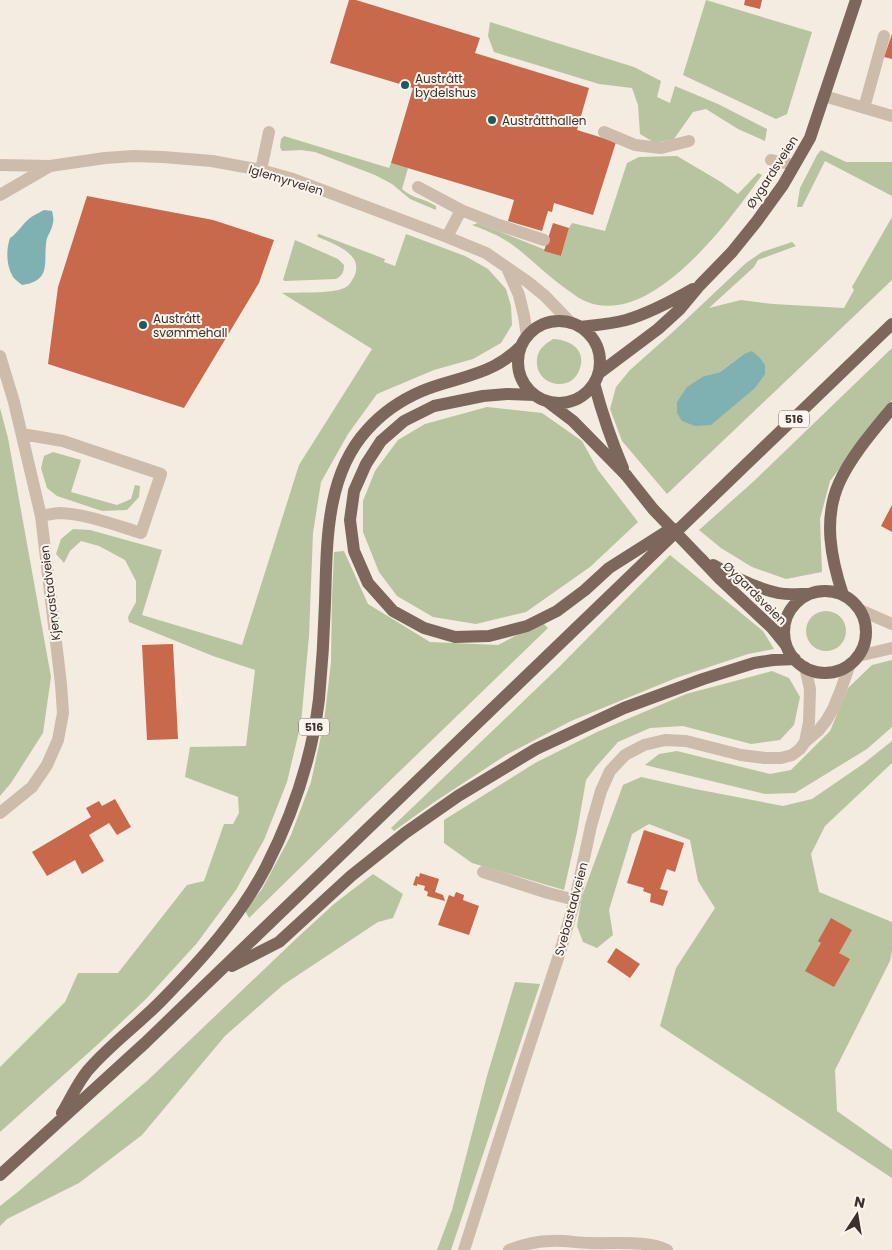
<svg xmlns="http://www.w3.org/2000/svg" width="892" height="1250" font-family="Poppins,sans-serif">
  <style>
    .green { fill: #b8c4a0; fill-rule: evenodd }
    .water { fill: #7fb0b2 }
    .building { fill: #c8694b }
    .lines { fill: none; stroke-linecap: round; stroke-linejoin: round }
    .minor { stroke: #cdbbac; stroke-width: 12 }
    .major { stroke: #7d675c; stroke-width: 12 }
    .major-bridge { stroke: #7d675c; stroke-width: 12 }
    .poi-dot { fill: #1f5a5e; stroke: #fbf5ee; stroke-width: 2 }
    .labels { text-anchor: middle; dominant-baseline: central; stroke-width: 4; stroke-linejoin: round; paint-order: stroke }
    .shield { fill: #fbf5ee; stroke: #756b66; stroke-width: 1 }
    .shield-label { font-size: 11px; font-weight: bold; fill: #3b302b }
    .poi-label { font-size: 12px; fill: #3b302b; stroke: #fbf5ee; text-anchor: start }
    .street-label { font-size: 12px; fill: #3b302b; stroke: #fbf5ee }
  </style>
  <rect width="100%" height="100%" fill="#f4ebe1"/>
  <path class="green" d="M706,0L812,32L787,114L776,119L683,75Z
    M490,22L634,67L661,81L657,97L670,103L675,86L718,104L767,129L765,141L738,129L706,109L693,112L674,139L655,143L640,134L638,105L632,88L599,84L494,52L488,36Z
    M284,136L389,168L391,163L408,168L402,189C413,199 424,198 436,206V210L410,199L392,184L375,175L315,152L301,150L282,151L280,147L281,139Z
    M821,150L846,162H892V196L825,161L802,207H797L800,188L817,155Z
    M677,156L721,182L738,194L758,173L762,175C730,220 651,330 585,301C580,299 576,296 572,293C549,278 531,258 510,243C498,235 485,230 472,225L478,223L561,256L569,228L572,223L605,231L627,163L639,157Z
    M892,217V280L667,494L622,441L610,409L616,387L630,370L675,330L746,263L762,252L792,242L796,246L758,260L754,267L709,308L741,300L773,304L844,308L854,290L852,287ZM744,354L711,425L704,376L720,372Z
    M319,234L385,259L384,262L395,266L406,234L465,256L488,269L506,289L511,306L512,325L501,343L473,359L434,370L377,394L348,434L321,482L313,533L309,636L301,723L287,782L264,840L236,890L197,943L146,999L96,1046L0,1132V1067L65,1002L78,973H118L187,885L204,881L224,824H233L239,813L238,797L185,777L190,747L246,746L255,670L213,656L129,622L128,617L136,602V581L125,560L99,546L81,541L70,551L64,563L56,554L61,539L73,529L90,530L162,550L142,615L242,645L299,465L372,349L282,293C297,292 332,294 344,288C349,286 351,282 354,277C365,254 334,244 318,237L317,235Z
    M295,240L338,259L344,265C344,272 342,276 336,279L285,281L283,280Z
    M553,339C570,340 586,349 580,368C572,395 534,385 537,359C538,349 545,344 553,339Z
    M892,348V400L830,481L820,519L822,572L786,579L752,567L721,548L699,530L754,481Z
    M487,407L542,413L582,441L598,470L638,522L590,567L526,612L476,624L433,617L397,596L379,572L363,532V501L375,471L398,440L425,424Z
    M0,408L8,438L51,677L43,733L11,783L0,796Z
    M53,452L81,460L71,492L117,505L131,499L135,485L140,486L139,497L127,510L102,511L57,496L47,488L41,468L44,456Z
    M344,551L368,604L430,642L498,645L542,622L548,628L344,825L249,918L245,911L262,889L291,835L311,782L324,722L331,662L332,597L334,552Z
    M670,555L763,631L774,649L748,654L676,678L571,721L506,755L433,803L394,831L391,828L559,667Z
    M806 631a20 20 0 1 1 40 0a20 20 0 1 1-40 0Z
    M892,660V727L867,749L795,793L765,794L645,765L659,754L677,751L770,774L791,770L830,731L848,688L872,665Z
    M772,671L789,678L800,697L794,725L780,740L751,744L683,726L650,728L618,742L595,768L586,780L577,832L564,890L472,863L444,843V820L535,763L597,732L686,694Z
    M892,741V763L825,826L811,854L819,892L892,922V951L890,961L835,1070L837,1111L892,1150V1178L660,1026L676,968L715,908L698,881L690,840L649,824L632,834L609,910L613,935L597,948L583,942L577,926L582,896L623,785L641,777L695,789L783,806L812,799L863,764Z
    M373,874L403,894L393,918L378,922L283,985L225,1036L142,1135L79,1183L7,1219L0,1226V1206L19,1191L147,1081L298,937L334,904Z
    M515,982L540,984L451,1250H437L452,1210L487,1076Z"/>
  <path class="water" d="M44,210L52,211C53,215 54,220 53,223C52,229 49,233 47,238C42,259 54,281 22,285C19,282 15,280 13,277C6,265 6,250 10,238C18,233 22,224 30,218C34,215 40,212 44,210Z
    M752,351L760,358L765,365V374L755,388L711,425L695,426L682,421L677,413V402L687,387L704,376L720,372L744,354Z"/>
  <path class="building" d="M349,0H356L480,38L475,53L589,88L577,130L616,142L593,215L554,203L552,212L548,211L542,231L508,221L514,200L391,163L413,88L330,63Z
    M745,0H762L760,9L744,5Z
    M892,34V59L884,57Z
    M87,196L213,220L274,240L259,283L184,408L48,364L58,287Z
    M553,223L569,228L561,256L544,251Z
    M892,505V532L881,526Z
    M173,644L178,739L147,740L142,645Z
    M115,799L131,827L117,835L109,823L89,835L104,861L82,874L75,860L47,876L32,852L91,817L86,808L99,801L102,806Z
    M644,830L684,843L675,872L667,869L660,889L668,891L663,906L650,902L651,894L643,891L644,888L627,883Z
    M420,873L439,879L435,892L443,895L445,901L427,896L428,892L424,890L425,886L417,884V886L413,885L416,876L419,877Z
    M456,892L464,895L463,900L479,906L469,935L438,925L449,895L454,897Z
    M831,918L852,930L839,953L850,959L834,987L805,971L821,943L818,941Z
    M616,948L640,964L630,978L607,962Z"/>
  <g class="lines">
    <path class="minor" d="M824,96L892,116
      M864,108L884,36
      M604,132L635,145L661,148L689,141
      M771,160L794,165
      M0,165L50,166L105,158L134,156L163,157L212,161L261,170L293,179L447,237L486,253L528,282L545,296L571,323
      M261,170L269,132
      M418,187L461,210L499,225L544,240
      M0,195L50,166
      M447,237L461,210
      M507,268L519,295L524,316L527,336
      M0,356L14,402L41,516L61,684L63,713L58,740L47,765L32,787L0,813
      M22,434L63,441L161,474L141,533C115,525 87,514 60,513C54,513 47,515 41,516
      M860,610L892,624
      M858,656L892,648
      M805,667L810,689L809,722L805,742
      M483,872L548,893L575,900
      M464,1250L524,1062L560,952L575,900L591,826L601,791L610,771L625,755L644,745L665,740L686,741L741,755L765,758H781L792,755L800,749L805,742L818,731L826,721L833,709L840,692L850,664
      M509,1250C522,1245 538,1241 551,1241C564,1240 577,1243 590,1243C612,1244 649,1240 667,1250"/>
    <path class="major" d="M518 362a41 41 0 1 1 82 0a41 41 0 1 1-82 0Z
      M580,327C596,325 611,324 626,320C650,313 672,301 693,289
      M598,374L658,329L680,309L700,285L732,252L757,221L783,185L810,138L856,0
      M594,383C602,413 611,440 623,468
      M535,395L507,394L483,396L434,406L404,421L381,441L366,464L354,491L350,520L354,551L368,583L393,611L424,628L455,637L489,636L527,626L557,611L585,590L609,568L672,528
      M548,402L573,421L626,475
      M702,560L721,580L772,628L785,644
      M713,565C733,577 755,588 778,593C788,595 799,594 809,594
      M784 632a41 41 0 1 1 82 0a41 41 0 1 1-82 0Z
      M843,595C831,559 823,519 839,483C851,456 874,430 892,408
      M232,966L279,942L351,876L405,833L458,796L536,749L624,708L703,679L754,663L773,660L795,659
      M62,1113C70,1100 80,1078 90,1068C112,1043 140,1023 163,999C202,959 240,917 266,867C293,814 312,758 319,699C322,667 324,635 325,603C327,544 325,476 367,430C382,413 401,400 422,391C445,381 471,378 494,366C504,361 513,354 521,346
      M0,1175L145,1043L892,324"/>
    <path class="major-bridge" d="M626,475L653,509L702,560"/>
  </g>
  <g class="poi-dot">
    <circle cx="405" cy="85" r="5"/>
    <circle cx="492" cy="120" r="5"/>
    <circle cx="143" cy="325" r="5"/>
  </g>
  <g class="labels">
    <g class="shield">
      <rect x="779" y="410.5" width="30" height="17" rx="4"/>
      <rect x="299" y="718.5" width="30" height="17" rx="4"/>
    </g>
    <g class="shield-label">
      <text x="794" y="419">516</text>
      <text x="314" y="727">516</text>
    </g>
    <g class="poi-label">
      <text x="415" y="78">Austrått<tspan x="415" dy="14">bydelshus</tspan></text>
      <text x="502" y="120">Austråtthallen</text>
      <text x="153" y="318">Austrått<tspan x="153" dy="14">svømmehall</tspan></text>
    </g>
    <g class="street-label">
      <text transform="translate(772 172) rotate(-57)">Øygardsveien</text>
      <text transform="translate(286 180) rotate(17)">Iglemyrveien</text>
      <text transform="translate(50 593) rotate(-97)">Kjervastadveien</text>
      <text transform="translate(755 593) rotate(45)">Øygardsveien</text>
      <text transform="translate(571 909) rotate(-75)">Svebastadveien</text>
    </g>
  </g>
  <g transform="translate(857 1215) rotate(12)" stroke="#fbf5ee" stroke-width="4" paint-order="stroke">
  <path d="M0-4L9 19L0 12L-9 19Z" fill="#3b302b"/>
  <text y="-8" font-size="14" font-weight="bold" text-anchor="middle" fill="#3b302b">N</text>
  </g>
</svg>
